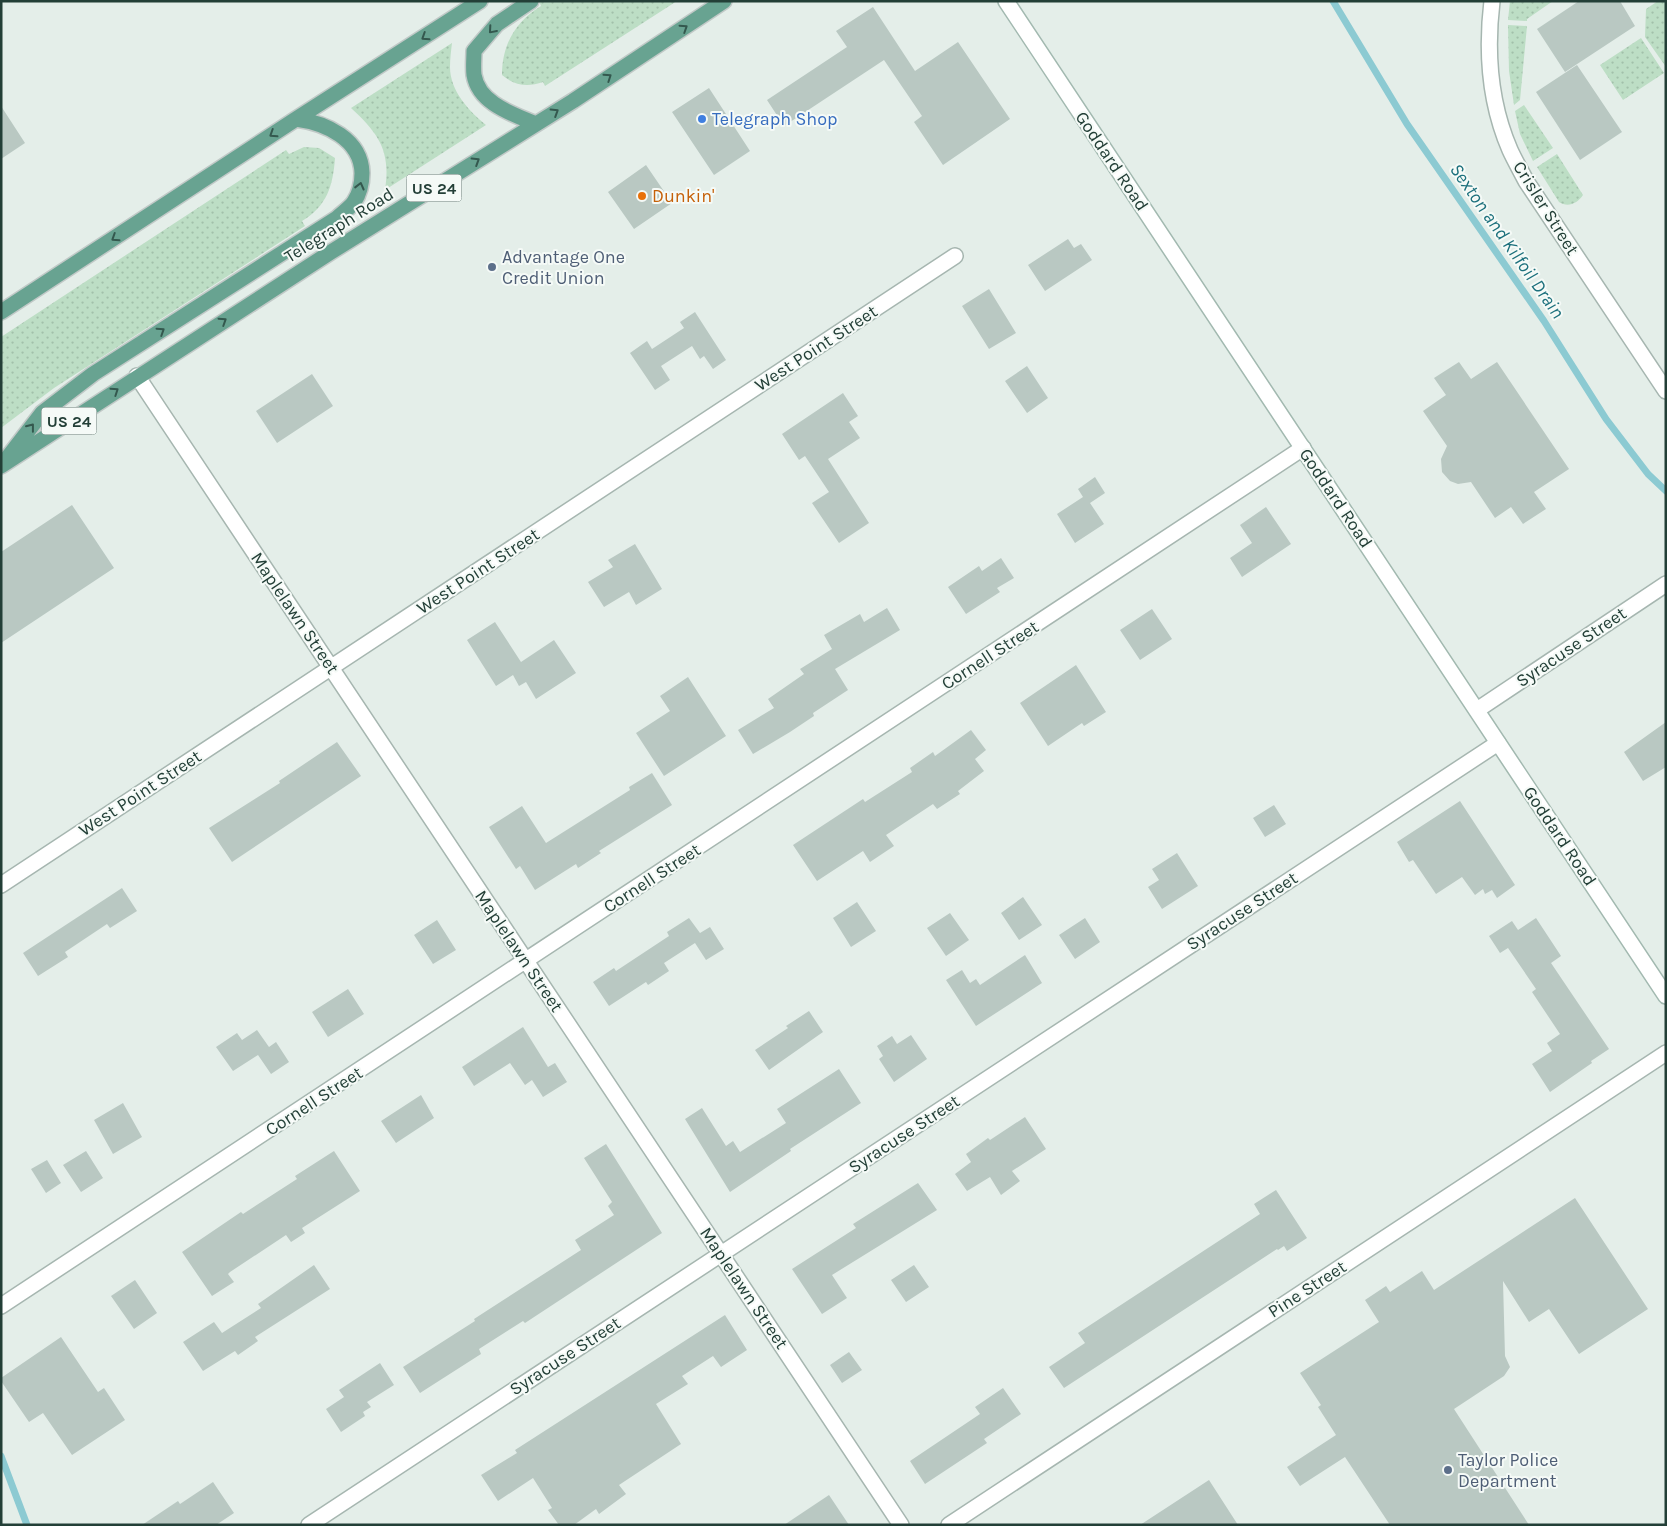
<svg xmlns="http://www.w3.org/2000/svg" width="1667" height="1526" font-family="Karla,sans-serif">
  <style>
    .grass { fill: url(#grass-dots) }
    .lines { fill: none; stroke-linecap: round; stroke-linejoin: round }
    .stream { stroke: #8ccad2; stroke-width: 7 }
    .building { fill: #b9c8c2 }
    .street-casing { stroke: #a6b6b0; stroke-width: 18 }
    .secondary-casing { stroke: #a2b9b0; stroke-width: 18 }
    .primary-casing { stroke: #c1c9c7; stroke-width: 18 }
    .street { stroke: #fff; stroke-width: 15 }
    .secondary { stroke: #fff; stroke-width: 15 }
    .primary { stroke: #68a391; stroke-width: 15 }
    .oneway { stroke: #34584e }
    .shop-dot { fill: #3f7fe0; stroke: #f5faf7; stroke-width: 2 }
    .food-dot { fill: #e8710a; stroke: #f5faf7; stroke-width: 2 }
    .service-dot { fill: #5c6f8a; stroke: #f5faf7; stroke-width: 2 }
    .labels { text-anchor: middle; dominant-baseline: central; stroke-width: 4; stroke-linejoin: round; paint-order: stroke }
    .shield { fill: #f5faf7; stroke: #627771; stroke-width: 1 }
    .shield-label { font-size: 16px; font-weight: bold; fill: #233f37 }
    .shop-label { font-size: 18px; fill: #366cbe; stroke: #f5faf7; text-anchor: start }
    .street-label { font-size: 18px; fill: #233f37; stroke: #f5faf7 }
    .food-label { font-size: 18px; fill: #c56008; stroke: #f5faf7; text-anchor: start }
    .service-label { font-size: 18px; fill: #4e5e75; stroke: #f5faf7; text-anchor: start }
    .water-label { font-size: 19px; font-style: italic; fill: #1c707c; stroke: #f5faf7 }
  </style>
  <defs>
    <pattern id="grass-dots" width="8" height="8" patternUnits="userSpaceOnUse" patternTransform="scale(1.25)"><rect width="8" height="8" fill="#bddec5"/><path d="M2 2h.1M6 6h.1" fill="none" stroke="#a2c0aa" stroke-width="1.8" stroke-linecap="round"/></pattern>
  </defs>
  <rect width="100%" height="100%" fill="#e4eee9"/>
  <path class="grass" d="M539,1H677L545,86L543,82C528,87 515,86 502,75C502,45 515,22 541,6Z
    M1510,1H1553L1527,19V21L1508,20Z
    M1658,1H1666V67L1645,37L1646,9Z
    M1508,25L1527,26L1520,100L1514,105L1509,71Z
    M1641,38L1664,73L1623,100L1600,65Z
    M452,43C451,51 450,59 450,67C450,91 469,111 486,125L385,190C391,151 379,134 351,108Z
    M1524,105L1553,148L1533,161L1520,134L1515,111Z
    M304,147L319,148L335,158C333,186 327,206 302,221L305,226L54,388L1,428V337L286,150L289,154Z
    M1557,154L1583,195C1578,203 1568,208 1559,202L1537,167Z"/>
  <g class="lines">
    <path class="stream" d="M1333,1L1407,124L1544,321L1606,419L1648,474L1666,491
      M1,1456L27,1525"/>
  </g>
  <path class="building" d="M1579,1H1620L1635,26L1565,72L1537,29Z
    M873,7L915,71L958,42L1010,119L943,165L914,122L922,116L884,60L784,126L767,100L847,47L836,31Z
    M1577,65L1622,132L1580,160L1536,92Z
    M709,88L750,151L714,175L672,112Z
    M1,106L25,143L1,159Z
    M646,165L672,203L634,229L608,192Z
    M1068,239L1074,248L1081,244L1092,260L1045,291L1028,265Z
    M989,289L1016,333L989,349L962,306Z
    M695,312L726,360L713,369L704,356L700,359L692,346L661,366L670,380L655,390L630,353L647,341L652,349L684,328L680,322Z
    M1459,362L1471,379L1497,362L1569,469L1534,492L1546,509L1523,524L1511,507L1495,518L1471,482L1458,484L1450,481L1442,472L1441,459L1447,446L1423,411L1446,395L1434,378Z
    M1027,366L1048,398L1027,413L1005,381Z
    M312,374L333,406L277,443L256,411Z
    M843,393L858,416L849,422L860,438L828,459L869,523L839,543L812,503L829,492L805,456L799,460L782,434Z
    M1095,477L1105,493L1090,503L1104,524L1075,543L1057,514L1083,497L1078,489Z
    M72,505L114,568L1,643V552Z
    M1266,507L1291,544L1242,577L1230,558L1252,543L1240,525Z
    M635,544L662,589L636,605L629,592L604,607L588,582L613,567L608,560Z
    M1001,558L1014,578L997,588L1000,592L966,614L948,587L979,566L982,571Z
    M887,608L900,630L835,669L848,690L813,713L814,716L790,732L753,754L738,730L774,708L768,699L804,674L800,669L832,649L824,635L860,614L864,622Z
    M1152,609L1172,639L1140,660L1120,630Z
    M495,622L521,662L554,640L576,673L536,699L526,682L519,686L513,675L496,686L467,640Z
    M1076,665L1106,712L1084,726L1082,723L1048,746L1020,703Z
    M688,677L726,736L664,776L636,733L670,711L660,696Z
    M1666,722V767L1643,781L1624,752Z
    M971,730L986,750L975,759L984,771L958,791L960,794L937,809L933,804L886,835L894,846L870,862L863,851L817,881L793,845L863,799L865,802L912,772L910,768L933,752L935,756Z
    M337,742L361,776L232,862L209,828L280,783L279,781Z
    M652,773L672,805L599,851L601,853L578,868L576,864L535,890L520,866L516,869L489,827L522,806L546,843L630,790L629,787Z
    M1460,801L1515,885L1497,898L1492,890L1485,894L1483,889L1475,895L1462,877L1436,894L1413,860L1409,862L1397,842Z
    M1274,805L1286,824L1265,837L1253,818Z
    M1177,853L1198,886L1162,909L1148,887L1159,880L1152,869Z
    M122,888L137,911L110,928L107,924L65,952L68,957L38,976L23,953Z
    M1023,897L1042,925L1019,940L1001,913Z
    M857,902L876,931L851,947L833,918Z
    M950,913L969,940L946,956L927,928Z
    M689,918L700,933L710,927L724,949L706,960L695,943L664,963L669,971L648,985L646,982L609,1006L593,982L614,968L616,971L669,936L667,932Z
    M1085,918L1100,942L1075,959L1059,935Z
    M1536,918L1561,956L1551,963L1609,1049L1591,1061L1592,1063L1550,1092L1532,1064L1552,1051L1547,1043L1560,1034L1532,992L1536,989L1508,948L1500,953L1489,936L1512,921L1518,930Z
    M437,920L456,950L433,964L414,935Z
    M1025,955L1042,983L976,1026L946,980L962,970L970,983L976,979L980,985Z
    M348,989L364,1014L328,1037L312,1012Z
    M809,1011L823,1032L769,1070L755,1050L788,1028L786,1026Z
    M523,1027L548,1067L555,1063L567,1082L543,1097L532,1080L525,1085L510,1063L474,1086L462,1067Z
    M257,1030L269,1047L276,1042L289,1062L271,1074L258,1055L233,1071L216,1047L237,1033L242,1040Z
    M911,1035L927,1059L894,1082L879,1059L883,1056L877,1046L892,1036L897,1044Z
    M839,1069L861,1103L790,1149L791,1151L730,1192L685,1119L702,1108L726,1146L733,1141L740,1152L786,1123L777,1109Z
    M421,1095L434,1118L396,1143L381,1121Z
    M123,1103L142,1137L113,1154L94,1120Z
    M1025,1117L1046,1149L1012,1171L1020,1181L1001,1195L990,1177L967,1191L955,1174L971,1162L966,1154L988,1138L990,1140Z
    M606,1144L662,1233L525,1323L523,1321L479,1349L481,1354L420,1393L403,1367L475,1321L474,1319L581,1250L575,1240L614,1215L608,1206L612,1202L584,1158Z
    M86,1151L103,1178L81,1192L63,1165Z
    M334,1151L360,1191L302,1228L305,1233L291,1242L286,1235L230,1272L228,1274L234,1282L212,1296L182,1252L241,1212L243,1214L297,1179L295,1176Z
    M47,1160L61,1183L46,1193L31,1169Z
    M918,1183L937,1210L832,1275L847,1298L822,1314L792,1269L856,1228L853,1224Z
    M1276,1190L1307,1238L1287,1251L1284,1246L1278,1250L1277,1249L1064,1388L1049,1367L1085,1343L1078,1333L1260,1214L1254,1204Z
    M1575,1198L1648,1309L1579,1354L1549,1309L1529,1322L1503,1281L1505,1356L1510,1367L1504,1376L1454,1409L1529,1525H1390L1345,1457L1300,1486L1287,1467L1336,1435L1318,1407L1321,1405L1300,1373L1379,1322L1365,1300L1386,1286L1390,1292L1422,1271L1434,1290Z
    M314,1265L330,1289L255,1337L258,1341L238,1355L235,1351L203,1371L183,1342L214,1322L222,1333L261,1308L258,1304Z
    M914,1265L929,1287L906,1302L891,1280Z
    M135,1280L157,1313L134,1329L111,1296Z
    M725,1315L747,1350L721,1367L713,1356L682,1376L688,1384L656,1404L681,1444L619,1485L626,1494L599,1514L596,1509L574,1525H559L548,1510L552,1508L533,1478L498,1501L481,1475L517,1453L515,1450Z
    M61,1337L98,1392L104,1388L125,1420L72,1455L43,1413L29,1422L1,1381V1378Z
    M849,1352L862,1370L842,1383L830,1365Z
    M380,1363L394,1385L367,1402L371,1407L363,1412L365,1416L341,1432L326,1409L344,1397L339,1390Z
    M1003,1388L1021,1414L984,1439L987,1443L925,1484L910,1461L980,1414L975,1407Z
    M1209,1480L1238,1525H1140Z
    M213,1482L234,1513L216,1525H142L178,1501L180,1504Z
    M829,1495L849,1525H784Z"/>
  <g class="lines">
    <g class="street-casing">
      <path id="street" d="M1492,1C1486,51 1490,104 1510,150C1515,161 1521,171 1526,181L1666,391
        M137,376L901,1525
        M1477,710L1666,584
        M1,885L955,256
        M1,1306L1303,448
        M309,1525L1498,743
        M949,1525L1666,1053"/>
    </g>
    <g class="secondary-casing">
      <path id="secondary" d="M1006,1L1666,996"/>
    </g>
    <g class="primary-casing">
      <path id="primary" d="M531,1L497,24L474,51C474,58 473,67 474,75C479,104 513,114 536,124
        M1,312L296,119L480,1
        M8,457L42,413L93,374L337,218C342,213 350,208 354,202C360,193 362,184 362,173C361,139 326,123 296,119
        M1,466L331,252L573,101L724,1"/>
    </g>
    <use href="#street" class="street"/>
    <use href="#secondary" class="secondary"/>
    <use href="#primary" class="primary"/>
  </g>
  <defs><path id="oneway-chevron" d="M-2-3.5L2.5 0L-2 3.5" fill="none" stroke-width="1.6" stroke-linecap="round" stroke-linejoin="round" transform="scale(1.25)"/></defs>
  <g class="oneway">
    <use href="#oneway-chevron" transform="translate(684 28) rotate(-33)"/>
    <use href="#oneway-chevron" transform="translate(492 30) rotate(131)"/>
    <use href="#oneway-chevron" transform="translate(425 37) rotate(147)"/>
    <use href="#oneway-chevron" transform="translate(608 77) rotate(-34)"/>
    <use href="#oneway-chevron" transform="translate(555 112) rotate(-32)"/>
    <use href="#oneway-chevron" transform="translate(273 134) rotate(147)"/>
    <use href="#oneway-chevron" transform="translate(476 161) rotate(-32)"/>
    <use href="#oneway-chevron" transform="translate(360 186) rotate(-76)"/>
    <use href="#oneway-chevron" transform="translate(115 238) rotate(147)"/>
    <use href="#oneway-chevron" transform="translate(223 321) rotate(-33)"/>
    <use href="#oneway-chevron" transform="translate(161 331) rotate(-33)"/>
    <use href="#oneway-chevron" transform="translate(115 391) rotate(-34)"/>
    <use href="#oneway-chevron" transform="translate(31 427) rotate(-52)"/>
  </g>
  <circle class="shop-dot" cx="702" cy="119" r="5"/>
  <circle class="food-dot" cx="642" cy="196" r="5"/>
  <g class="service-dot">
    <circle cx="492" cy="267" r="5"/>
    <circle cx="1448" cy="1470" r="5"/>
  </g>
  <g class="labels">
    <g class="shield">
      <rect x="406.5" y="174.5" width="55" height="27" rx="4"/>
      <rect x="41.5" y="407.5" width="55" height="27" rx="4"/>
    </g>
    <g class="shield-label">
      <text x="434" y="188">US 24</text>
      <text x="69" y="421">US 24</text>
    </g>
    <g class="shop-label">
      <text x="712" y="119">Telegraph Shop</text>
    </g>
    <g class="street-label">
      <text transform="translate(1112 161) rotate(56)">Goddard Road</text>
      <text transform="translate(1546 208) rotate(58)">Crisler Street</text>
      <text transform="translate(339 225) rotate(-32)">Telegraph Road</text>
      <text transform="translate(816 348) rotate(-33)">West Point Street</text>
      <text transform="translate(1336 498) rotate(56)">Goddard Road</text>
      <text transform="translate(478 571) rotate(-33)">West Point Street</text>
      <text transform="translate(295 613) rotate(56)">Maplelawn Street</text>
      <text transform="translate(1571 647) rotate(-34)">Syracuse Street</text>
      <text transform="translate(990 655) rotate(-33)">Cornell Street</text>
      <text transform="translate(140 793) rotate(-33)">West Point Street</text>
      <text transform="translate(1560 836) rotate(56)">Goddard Road</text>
      <text transform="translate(652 878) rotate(-33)">Cornell Street</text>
      <text transform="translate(1242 911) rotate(-33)">Syracuse Street</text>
      <text transform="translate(519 951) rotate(56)">Maplelawn Street</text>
      <text transform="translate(314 1101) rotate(-33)">Cornell Street</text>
      <text transform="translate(904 1134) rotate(-33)">Syracuse Street</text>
      <text transform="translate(744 1288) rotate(56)">Maplelawn Street</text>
      <text transform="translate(1307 1289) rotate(-33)">Pine Street</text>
      <text transform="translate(565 1356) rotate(-33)">Syracuse Street</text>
    </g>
    <g class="food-label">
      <text x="652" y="196">Dunkin'</text>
    </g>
    <g class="service-label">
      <text x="502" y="257">Advantage One<tspan x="502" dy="21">Credit Union</tspan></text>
      <text x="1458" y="1460">Taylor Police<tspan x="1458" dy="21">Department</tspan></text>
    </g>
    <g class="water-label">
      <text transform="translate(1507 241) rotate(55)">Sexton and Kilfoil Drain</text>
    </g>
  </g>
  <rect width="1667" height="1526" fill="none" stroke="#233f37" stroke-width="5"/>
</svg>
